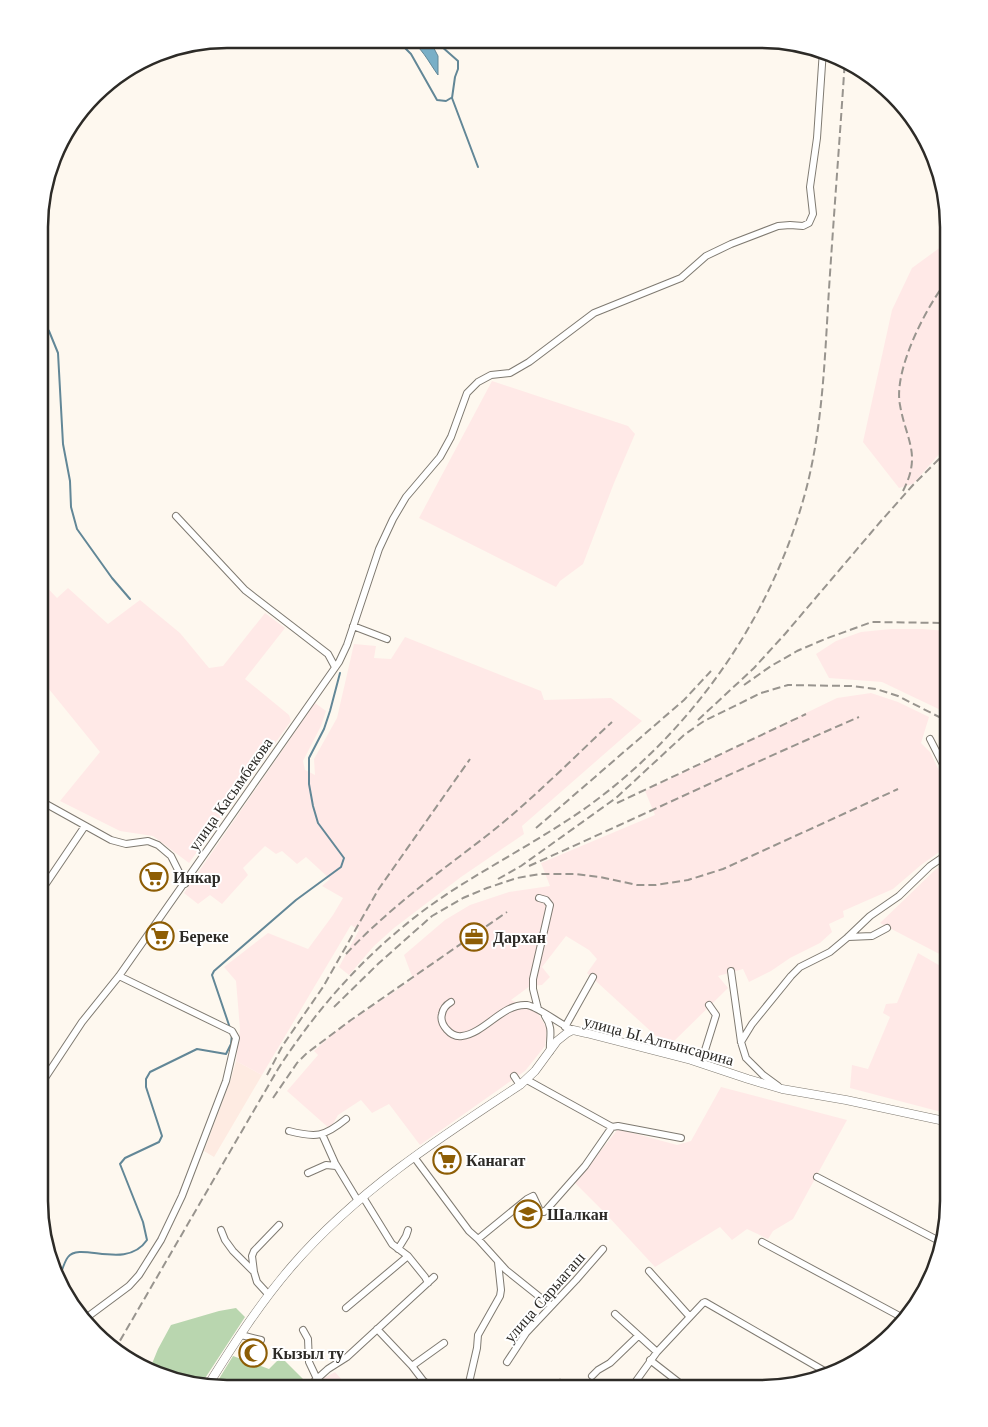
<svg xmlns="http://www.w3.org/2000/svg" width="988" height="1427" font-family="'Libre Baskerville',serif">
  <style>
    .commercial { fill: #feebe2 }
    .industrial { fill: #ffe9e7 }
    .green { fill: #b9d6af }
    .water { fill: #79afc7; stroke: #628797 }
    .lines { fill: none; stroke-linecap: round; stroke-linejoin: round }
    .stream { stroke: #628797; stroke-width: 2 }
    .minor-casing { stroke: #7f7a71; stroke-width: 8 }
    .tertiary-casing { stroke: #7f7a71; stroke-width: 9 }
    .minor { stroke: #fff; stroke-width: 6 }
    .tertiary { stroke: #fff; stroke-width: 8 }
    .rail { stroke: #98948e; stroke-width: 2; stroke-dasharray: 8 4; stroke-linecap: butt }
    .labels { text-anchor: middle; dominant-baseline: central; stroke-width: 4; stroke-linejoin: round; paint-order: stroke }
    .street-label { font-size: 16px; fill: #2d2b27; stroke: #fff }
    .poi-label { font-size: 16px; font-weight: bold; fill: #2d2b27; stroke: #fff; text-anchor: start }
    .rim { fill: none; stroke: #2d2b27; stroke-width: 2.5 }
  </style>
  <rect width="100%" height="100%" fill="#fef8ef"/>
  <path class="commercial" d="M236,1061L262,1075L214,1157L204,1151L231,1079Z"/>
  <path class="industrial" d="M949,241V443L913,484L899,488L863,442L892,310L912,268Z
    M492,381L628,426L635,434L614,483L583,564L560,581L556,587L419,518Z
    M40,580L57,598L68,588L108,624L140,600L180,633L209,668L223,666L265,613L285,628L245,679L289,715L291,721L189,863L153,836L120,831L60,801L100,752L40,678Z
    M949,622V714L882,682L829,678L816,654L836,641L861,632L891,629H922L947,631Z
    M405,637L541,691L544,700L611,698L642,721L522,826L524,834L461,877L394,928L374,946L349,975L339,967L359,930L351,925L262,1075L236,1061L240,1029L236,981L224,967L268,933L308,949L333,915L343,898L322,886L330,879L306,857L297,864L282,851L276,854L265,846L243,868L248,875L222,904L210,895L198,904L184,893L315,703L326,711L321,726L303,761L305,770L315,775L314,759L337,718L354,644L376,646L374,658L391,659Z
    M871,693L898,702L929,717L921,743L930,752L949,791V845L921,865L893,889L843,911L844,917L829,924L832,932L820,943L790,958L771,971L749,982L743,969L718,976L728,988L668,1047L587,973L597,959L589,950L566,936L542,967L550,977L542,985L530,986L511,1000L537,1012L547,1028L545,1046L525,1071L420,1145L389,1104L372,1113L361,1100L338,1115L330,1129L287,1091L318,1055L314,1051L336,1031L413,979L404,955L445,920L470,905L509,892L550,886L541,863L655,815L645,791L837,698Z
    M949,860V959L880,923L935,870Z
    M918,953L949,971V1114L850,1088L852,1065L868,1069L890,1017L883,1013L886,1004L897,1003Z
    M721,1087L847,1120L793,1219L773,1231L768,1239L747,1229L732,1240L720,1227L655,1267L606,1214L575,1183L618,1129L677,1145L691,1141Z
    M335,1372L348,1387H315L324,1378Z"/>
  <path class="green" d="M236,1308L245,1317L200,1386L155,1374L149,1371L158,1349L171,1325L219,1311Z
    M233,1356L269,1369L281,1357L306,1382L301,1387H214Z"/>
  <path class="water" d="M407,39H429L438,56V75C429,63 421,45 407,39Z"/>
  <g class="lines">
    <path class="stream" d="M385,39L404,47L411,54L437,100L446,101L451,98
      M440,39L441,46L458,61V69L455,77L452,98L478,167
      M40,320L49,331L58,353L63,444L70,481L71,507L77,529L112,578L130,599
      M230,1028L212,975L214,971L296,900L341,867L344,858L318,823L313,806L309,784V758L324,729L330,711L340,673
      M58,1283C60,1276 64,1262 68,1257C80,1241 126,1271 147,1240L143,1222L120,1164L125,1158L159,1142L162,1136L146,1087V1079L150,1072L197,1049L226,1054L231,1044L232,1034"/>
    <g class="minor-casing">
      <path id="minor" d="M176,516L245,590L328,654L335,667
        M353,626L387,639
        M930,739L949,776
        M39,800L111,840L126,844L148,841L158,845L171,856L185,884
        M39,894L85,826
        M848,937L872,936L887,928
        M731,971L741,1042L746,1058L763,1075L778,1086
        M451,1002C446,1005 443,1008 442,1014C439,1024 451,1038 462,1036C485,1033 503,1003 527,1005C537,1006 561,1025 573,1030
        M538,1009L533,989V979L550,905L546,900L539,898
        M545,1016C554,1029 549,1037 550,1051
        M565,1027L593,977
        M741,1042L752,1024L791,976L800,967L830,952L848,937L870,916L899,896L930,866L949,853
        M701,1063L716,1015L709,1005
        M514,1076L520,1085
        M527,1080L612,1127L618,1126L681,1138
        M39,1087L82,1022L119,976L339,662L347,645L379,549L393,519L406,497L440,457L451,437L467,393L478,382L491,375L510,373L529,362L594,313L681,278L706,256L731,244L778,226L790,225L803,226L809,223L813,214L810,187L817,138L823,50
        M289,1131C316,1138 324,1137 346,1119
        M322,1134L335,1163L358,1201
        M414,1157L469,1231L478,1239L506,1270L551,1306
        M308,1173L326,1165L336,1166
        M817,1177L943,1243
        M363,1197L392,1244L408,1256L425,1277L428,1283
        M221,1230L225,1240L233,1251L254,1272L257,1282L268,1294
        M478,1239L527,1199L533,1196L540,1211L544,1212L547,1209L585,1166L612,1127
        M762,1242L905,1319
        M398,1249L406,1236L408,1230
        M649,1271L690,1317
        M254,1272L252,1256L254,1251L279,1225
        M346,1308L408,1256
        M615,1314L657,1352
        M86,1318L129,1286L139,1275L161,1240L182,1196L226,1081L236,1038L232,1031L119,976
        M377,1329L412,1366L428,1387
        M303,1330L308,1339L309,1362L317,1379
        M241,1335L261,1340
        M650,1360L686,1388
        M507,1362L526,1333L576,1280L603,1249
        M412,1366L444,1343
        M592,1376L598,1370L610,1363L638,1336
        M308,1387L328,1369L347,1357L434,1277
        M418,1387L425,1382
        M468,1387L477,1348L478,1335L500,1296L501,1290L498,1262
        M555,1388L560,1383
        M631,1388L657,1352L703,1303L705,1302L828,1373"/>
    </g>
    <g class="tertiary-casing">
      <path id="tertiary" d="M207,1387C233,1345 260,1303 292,1266C356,1192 439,1138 520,1085L535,1071L557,1041L567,1033L573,1030L586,1033L691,1060L748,1079L782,1089L846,1100L949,1122"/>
    </g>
    <use href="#minor" class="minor"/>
    <use href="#tertiary" class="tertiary"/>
    <path class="rail" d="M903,491C922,454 906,440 900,405C893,370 927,305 949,278
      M744,685L771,666L797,651L825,639L872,622L949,623
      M698,720L754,668L785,634L881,521L913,485L949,449
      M617,803L806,714
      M536,828L684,700L711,671
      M529,866C639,817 748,765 859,717
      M498,879L521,866L616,798L684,735L704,721L761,693L788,685L851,686L876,689L898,696L949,722
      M346,954C388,909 437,874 485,837C530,802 570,761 612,722
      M334,1007L379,963L432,916L463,898L487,888L517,878L540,874H576L600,877L637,885H656L688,880L723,869L898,789
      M267,1075L283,1045L323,987L378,890L470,759
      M273,1098L297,1063L307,1053L351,1020L507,912
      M114,1351L278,1069C323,999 380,938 450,892C495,863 543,838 587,807C694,730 774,614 807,486C823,422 825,354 829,289C834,212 840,136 845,59"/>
  </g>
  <defs>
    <g id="supermarket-ring" transform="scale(1.4375)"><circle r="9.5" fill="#fff" stroke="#8d5d05" stroke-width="1.5"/><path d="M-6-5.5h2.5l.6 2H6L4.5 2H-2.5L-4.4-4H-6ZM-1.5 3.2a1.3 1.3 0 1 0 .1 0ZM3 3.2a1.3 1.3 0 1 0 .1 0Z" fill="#8d5d05"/></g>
    <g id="office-ring" transform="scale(1.4375)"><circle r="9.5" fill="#fff" stroke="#8d5d05" stroke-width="1.5"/><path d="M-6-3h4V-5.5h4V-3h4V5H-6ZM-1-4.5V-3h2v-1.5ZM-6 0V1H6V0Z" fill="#8d5d05"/></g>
    <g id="school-ring" transform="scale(1.4375)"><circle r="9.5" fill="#fff" stroke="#8d5d05" stroke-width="1.5"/><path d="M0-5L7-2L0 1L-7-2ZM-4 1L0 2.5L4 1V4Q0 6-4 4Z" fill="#8d5d05"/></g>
    <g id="mosque-ring" transform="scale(1.4375)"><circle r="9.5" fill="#fff" stroke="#8d5d05" stroke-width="1.5"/><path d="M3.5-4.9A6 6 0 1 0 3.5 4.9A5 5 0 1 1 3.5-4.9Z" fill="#8d5d05"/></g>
  </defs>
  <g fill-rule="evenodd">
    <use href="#supermarket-ring" x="154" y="877"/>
    <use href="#supermarket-ring" x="160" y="936"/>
    <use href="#office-ring" x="474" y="937"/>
    <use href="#supermarket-ring" x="447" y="1160"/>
    <use href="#school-ring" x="528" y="1214"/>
    <use href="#mosque-ring" x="253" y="1353"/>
  </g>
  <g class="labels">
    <g class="street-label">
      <text transform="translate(230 794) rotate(-55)">улица Касымбекова</text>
      <text transform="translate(659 1040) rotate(15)">улица Ы.Алтынсарина</text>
      <text transform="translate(544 1297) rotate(-49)">улица Сарыагаш</text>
    </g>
    <g class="poi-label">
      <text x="173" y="877">Инкар</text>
      <text x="179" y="936">Береке</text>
      <text x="493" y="937">Дархан</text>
      <text x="466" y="1160">Канагат</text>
      <text x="547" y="1214">Шалкан</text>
      <text x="272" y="1353">Кызыл ту</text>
    </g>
  </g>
  <path d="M0 0H988V1427H0ZM227 48H761A179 179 0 0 1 940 227V1201A179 179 0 0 1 761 1380H227A179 179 0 0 1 48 1201V227A179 179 0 0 1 227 48Z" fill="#fff" fill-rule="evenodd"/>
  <path class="rim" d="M227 48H761A179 179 0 0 1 940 227V1201A179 179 0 0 1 761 1380H227A179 179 0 0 1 48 1201V227A179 179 0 0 1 227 48Z"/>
</svg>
